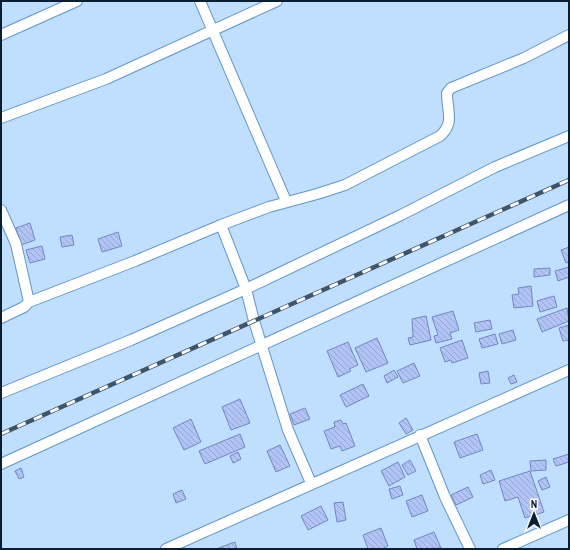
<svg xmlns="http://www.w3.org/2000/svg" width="570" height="550" font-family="'Archivo Narrow',sans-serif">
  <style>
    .building { fill: url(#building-back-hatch); stroke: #7385c0 }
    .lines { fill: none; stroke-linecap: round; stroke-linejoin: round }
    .minor-casing { stroke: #6394c6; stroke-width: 12 }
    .minor { stroke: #fff; stroke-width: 10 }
    .rail-casing { stroke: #3d546b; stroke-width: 4.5 }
    .rail { stroke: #fcfcfc; stroke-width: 3; stroke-dasharray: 9; stroke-linecap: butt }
  </style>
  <defs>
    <pattern id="building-back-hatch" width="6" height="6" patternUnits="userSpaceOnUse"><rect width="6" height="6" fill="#b2c3f5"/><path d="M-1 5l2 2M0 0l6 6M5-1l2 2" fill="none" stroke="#98a7d2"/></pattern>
  </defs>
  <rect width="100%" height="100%" fill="#c0dfff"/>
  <path class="building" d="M30,223L35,240L21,245L16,228Z
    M118,232L122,246L102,252L98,239Z
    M72,235L74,245L62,247L60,237Z
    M42,246L45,259L30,263L26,250Z
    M569,247V262L566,263L561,250Z
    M569,267V277L558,281L555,271Z
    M550,268V275L534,277V269Z
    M531,286L533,306L514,308L512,295L519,294L518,288Z
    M554,296L557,307L540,312L537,301Z
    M567,308L569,321L542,332L537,319Z
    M453,311L459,330L450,333L452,339L436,343L434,336L438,335L432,317Z
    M426,316L431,340L410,345L408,338L413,337L412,319Z
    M490,320L492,329L476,332L474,323Z
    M569,325V340L563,341L559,328Z
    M513,330L516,340L502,344L499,334Z
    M495,334L498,344L482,348L479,339Z
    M377,338L388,363L366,372L355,348Z
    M462,340L468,358L452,363L451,360L445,362L440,348Z
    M348,342L358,365L349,369L351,371L338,377L327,351Z
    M414,363L420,376L403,383L397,371Z
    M394,370L398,377L387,383L384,376Z
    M488,371L490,383L481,384L479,373Z
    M514,375L517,382L511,384L508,378Z
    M363,384L369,396L346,407L340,395Z
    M240,399L250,423L231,430L222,407Z
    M305,408L310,419L294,425L290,414Z
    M406,418L413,430L406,434L399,423Z
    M191,419L201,442L184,450L173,428Z
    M341,420L343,424L346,423L355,446L342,451L340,446L331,449L324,431L335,427L334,422Z
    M240,434L245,447L205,464L199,451Z
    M477,434L483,450L460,458L454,442Z
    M280,445L290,466L276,472L267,451Z
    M238,452L241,459L233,463L230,456Z
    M569,454V462L556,466L553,459Z
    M410,460L416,471L408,475L402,465Z
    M546,460V470L531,471L530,461Z
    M398,462L405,477L389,486L381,471Z
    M21,468L24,477L19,479L15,471Z
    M491,470L495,480L483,484L480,475Z
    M530,471L544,512L525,518L518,497L505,501L499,481Z
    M546,477L550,487L542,490L538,481Z
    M400,486L403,495L392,499L389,489Z
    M468,487L473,497L456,505L451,495Z
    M182,490L186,499L176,503L173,494Z
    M422,495L428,511L412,517L406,501Z
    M343,502L346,520L337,522L334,503Z
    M321,506L328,520L308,530L301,516Z
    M381,528L388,546L382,549H368L363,535Z
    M434,532L441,548L417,549L414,540Z
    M235,542L237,549H216Z"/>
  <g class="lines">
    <g class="minor-casing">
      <path id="minor" d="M200,1L286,201
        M1,35L77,1
        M1,118L106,79L277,1
        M1,210L16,244L29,302L24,307L1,318
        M221,225L246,289L254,321L288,430L311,483
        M29,302L135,261L221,225L269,207L317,194L345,185L440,136C455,123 447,111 447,93L451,88L524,58L569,35
        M1,393L131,340L246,289L401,215L495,167L569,136
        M420,435L445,497L470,549
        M1,464L569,205
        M166,549L569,370
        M503,549L569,520"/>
    </g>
    <use href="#minor" class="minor"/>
    <g class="rail-casing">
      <path id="rail" d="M1,434L569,180"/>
    </g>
    <use href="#rail" class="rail"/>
  </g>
  <rect width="570" height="550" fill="none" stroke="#0a1d31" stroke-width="4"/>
  <g transform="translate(534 514)" stroke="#fcfcfc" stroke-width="3" paint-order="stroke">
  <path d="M0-3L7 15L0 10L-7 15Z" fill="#0a1d31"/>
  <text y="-6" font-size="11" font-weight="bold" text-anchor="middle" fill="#0a1d31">N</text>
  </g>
</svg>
